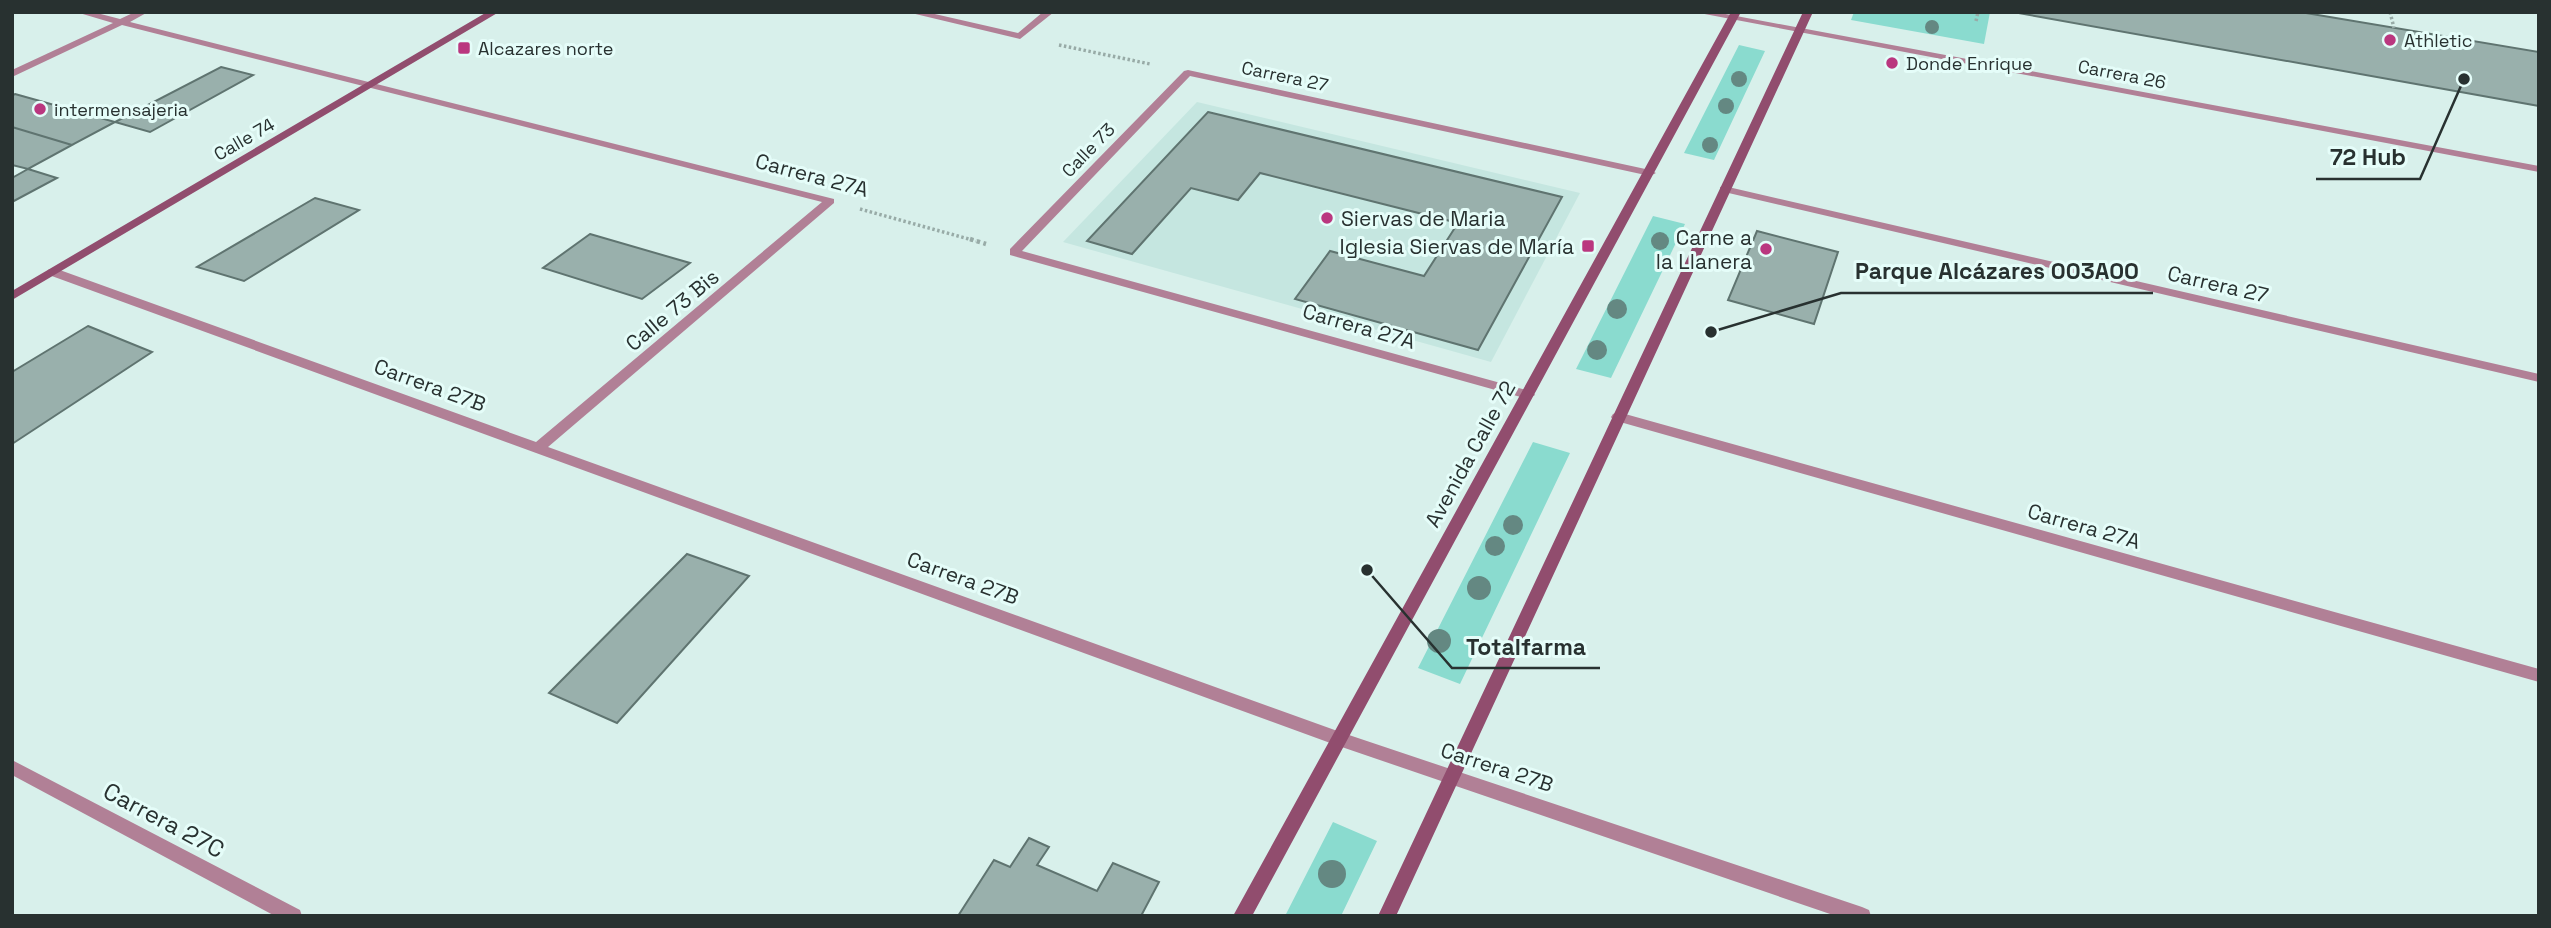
<svg xmlns="http://www.w3.org/2000/svg" width="2551" height="928" font-family="'Space Grotesk',sans-serif">
  <style>
    .built { fill: #c5e6e0 }
    .green { fill: #8adbcf }
    .building { fill: #99b0ac; stroke: #5f7470; stroke-width: 2 }
    .lines { fill: none; stroke-linecap: round; stroke-linejoin: round }
    .path-far1 { stroke: #98aba7; stroke-width: 3.5; stroke-dasharray: 2.5 2.5; stroke-linecap: butt }
    .path { stroke: #98aba7; stroke-width: 4.5; stroke-dasharray: 3.5 3.5; stroke-linecap: butt }
    .street { fill: #b18096; fill-rule: evenodd }
    .secondary { fill: #914d6e; fill-rule: evenodd }
    .tree { fill: #648882 }
    .poi-dot { fill: #ba377f; stroke: #e5fdf9; stroke-width: 2.5 }
    .labels { text-anchor: middle; dominant-baseline: central; stroke-width: 6; stroke-linejoin: round; paint-order: stroke }
    .far-poi-label { font-size: 18px; fill: #283130; stroke: #e5fdf9; text-anchor: start }
    .far-street-label { font-size: 18px; fill: #283130; stroke: #e5fdf9 }
    .street-label { font-size: 21px; fill: #283130; stroke: #e5fdf9 }
    .poi-label { font-size: 21px; fill: #283130; stroke: #e5fdf9; text-anchor: end }
    .near-street-label { font-size: 24px; fill: #283130; stroke: #e5fdf9 }
    .leader { fill: none; stroke: #283130; stroke-width: 2.5 }
    .callout-dot { fill: #283130; stroke: #e5fdf9; stroke-width: 2.5 }
    .callout-label { font-size: 23px; text-anchor: middle; font-weight: bold; fill: #283130; stroke: #e5fdf9; stroke-width: 6; stroke-linejoin: round; paint-order: stroke }
  </style>
  <rect width="100%" height="100%" fill="#d8f0eb"/>
  <path class="built" d="M1197,102L1580,193L1491,362L1063,242Z"/>
  <path class="green" d="M1854,12H1990L1984,44L1851,20Z
    M1739,45L1765,51L1714,160L1684,153Z
    M1653,216L1685,224L1611,378L1576,369Z
    M1533,442L1570,453L1460,684L1418,668Z
    M1333,822L1377,841L1341,916H1285Z"/>
  <path class="building" d="M2013,12H2300L2539,52V106Z
    M221,67L253,75L150,132L115,122Z
    M15,94L115,122L72,145L12,127V96Z
    M1208,112L1562,197L1478,350L1295,299L1330,251L1424,276L1458,223L1260,173L1238,200L1191,188L1132,254L1087,241Z
    M12,127L72,145L28,169L12,165Z
    M28,169L57,178L12,202V178Z
    M315,198L359,210L244,281L197,267Z
    M1757,231L1838,252L1814,324L1728,300Z
    M590,234L690,263L642,299L543,268Z
    M88,326L152,352L12,444V372Z
    M687,554L749,576L617,723L549,693Z
    M1029,838L1049,847L1037,865L1097,891L1113,863L1159,882L1141,916H958L994,860L1010,867Z"/>
  <g class="lines">
    <path class="path-far1" d="M2390,12L2394,28
      M1976,21L1978,12
      M1059,45L1150,64
      M860,209L976,241"/>
    <path class="path" d="M970,239L986,244"/>
    <path class="street" d="M76,12H93L120,19L135,12H148L130,22L834,199V203L548,447L1343,733L1862,907L1869,910L1871,916H1836L1333,744L49,275L47,272L49,269H57L536,442L822,202L122,25L12,77V70L113,23Z
      M907,12H926L1018,33L1043,12H1054L1020,39Z
      M1694,12H1715L2539,166V172Z
      M1188,70L1650,170L1656,173L1650,176L1190,76L1022,251L1533,392L1535,395L1528,399L1010,255V249L1184,71Z
      M1724,186L2539,374V382L1720,191V187Z
      M1618,412L2539,669V682L1613,420L1611,417L1613,414Z
      M12,760L300,910L302,916H275L12,775Z"/>
    <path class="secondary" d="M487,12H499L12,300V291Z
      M1731,12H1741L1252,916H1233Z
      M1803,12H1813L1396,916H1378Z"/>
  </g>
  <g class="tree">
    <circle cx="1932" cy="27" r="7"/>
    <circle cx="1739" cy="79" r="8"/>
    <circle cx="1726" cy="106" r="8"/>
    <circle cx="1710" cy="145" r="8"/>
    <circle cx="1660" cy="241" r="9"/>
    <circle cx="1617" cy="309" r="10"/>
    <circle cx="1597" cy="350" r="10"/>
    <circle cx="1513" cy="525" r="10"/>
    <circle cx="1495" cy="546" r="10"/>
    <circle cx="1479" cy="588" r="12"/>
    <circle cx="1439" cy="641" r="12"/>
    <circle cx="1332" cy="874" r="14"/>
  </g>
  <g class="poi-dot">
    <circle cx="2390" cy="40" r="7"/>
    <rect x="457" y="41" width="14" height="14" rx="3.5"/>
    <circle cx="1892" cy="63" r="7"/>
    <circle cx="40" cy="109" r="7"/>
    <circle cx="1327" cy="218" r="7"/>
    <rect x="1581" y="239" width="14" height="14" rx="3.5"/>
    <circle cx="1766" cy="249" r="7"/>
  </g>
  <g class="labels">
    <g class="far-poi-label">
      <text x="2404" y="40">Athletic</text>
      <text x="478" y="48">Alcazares norte</text>
      <text x="1906" y="63">Donde Enrique</text>
      <text x="54" y="109">intermensajeria</text>
    </g>
    <g class="far-street-label">
      <text transform="translate(2122 74) rotate(11)">Carrera 26</text>
      <text transform="translate(1285 76) rotate(12)">Carrera 27</text>
      <text transform="translate(244 139) rotate(-30)">Calle 74</text>
      <text transform="translate(1088 150) rotate(-46)">Calle 73</text>
    </g>
    <g class="street-label">
      <text transform="translate(812 175) rotate(15)">Carrera 27A</text>
      <text transform="translate(2218 284) rotate(13)">Carrera 27</text>
      <text transform="translate(672 310) rotate(-40)">Calle 73 Bis</text>
      <text transform="translate(1359 326) rotate(16)">Carrera 27A</text>
      <text transform="translate(430 385) rotate(20)">Carrera 27B</text>
      <text transform="translate(1470 454) rotate(-61)">Avenida Calle 72</text>
      <text transform="translate(2084 526) rotate(16)">Carrera 27A</text>
      <text transform="translate(963 578) rotate(20)">Carrera 27B</text>
      <text transform="translate(1497 767) rotate(18)">Carrera 27B</text>
    </g>
    <g class="poi-label">
      <text x="1341" y="218" text-anchor="start">Siervas de Maria</text>
      <text x="1752" y="237">Carne a<tspan x="1752" dy="24">la Llanera</tspan></text>
      <text x="1574" y="246">Iglesia Siervas de María</text>
    </g>
    <g class="near-street-label">
      <text transform="translate(164 820) rotate(28)">Carrera 27C</text>
    </g>
  </g>
  <path class="leader" d="M2464 79L2420 179H2316M1711 332L1841 293H2153M1367 570L1452 668H1600"/>
  <g class="callout-dot">
    <circle cx="2464" cy="79" r="7"/>
    <circle cx="1711" cy="332" r="7"/>
    <circle cx="1367" cy="570" r="7"/>
  </g>
  <g class="callout-label">
    <text x="2368" y="165">72 Hub</text>
    <text x="1997" y="279">Parque Alcázares 003A00</text>
    <text x="1526" y="655">Totalfarma</text>
  </g>
  <rect width="2551" height="928" fill="none" stroke="#283130" stroke-width="28"/>
</svg>
